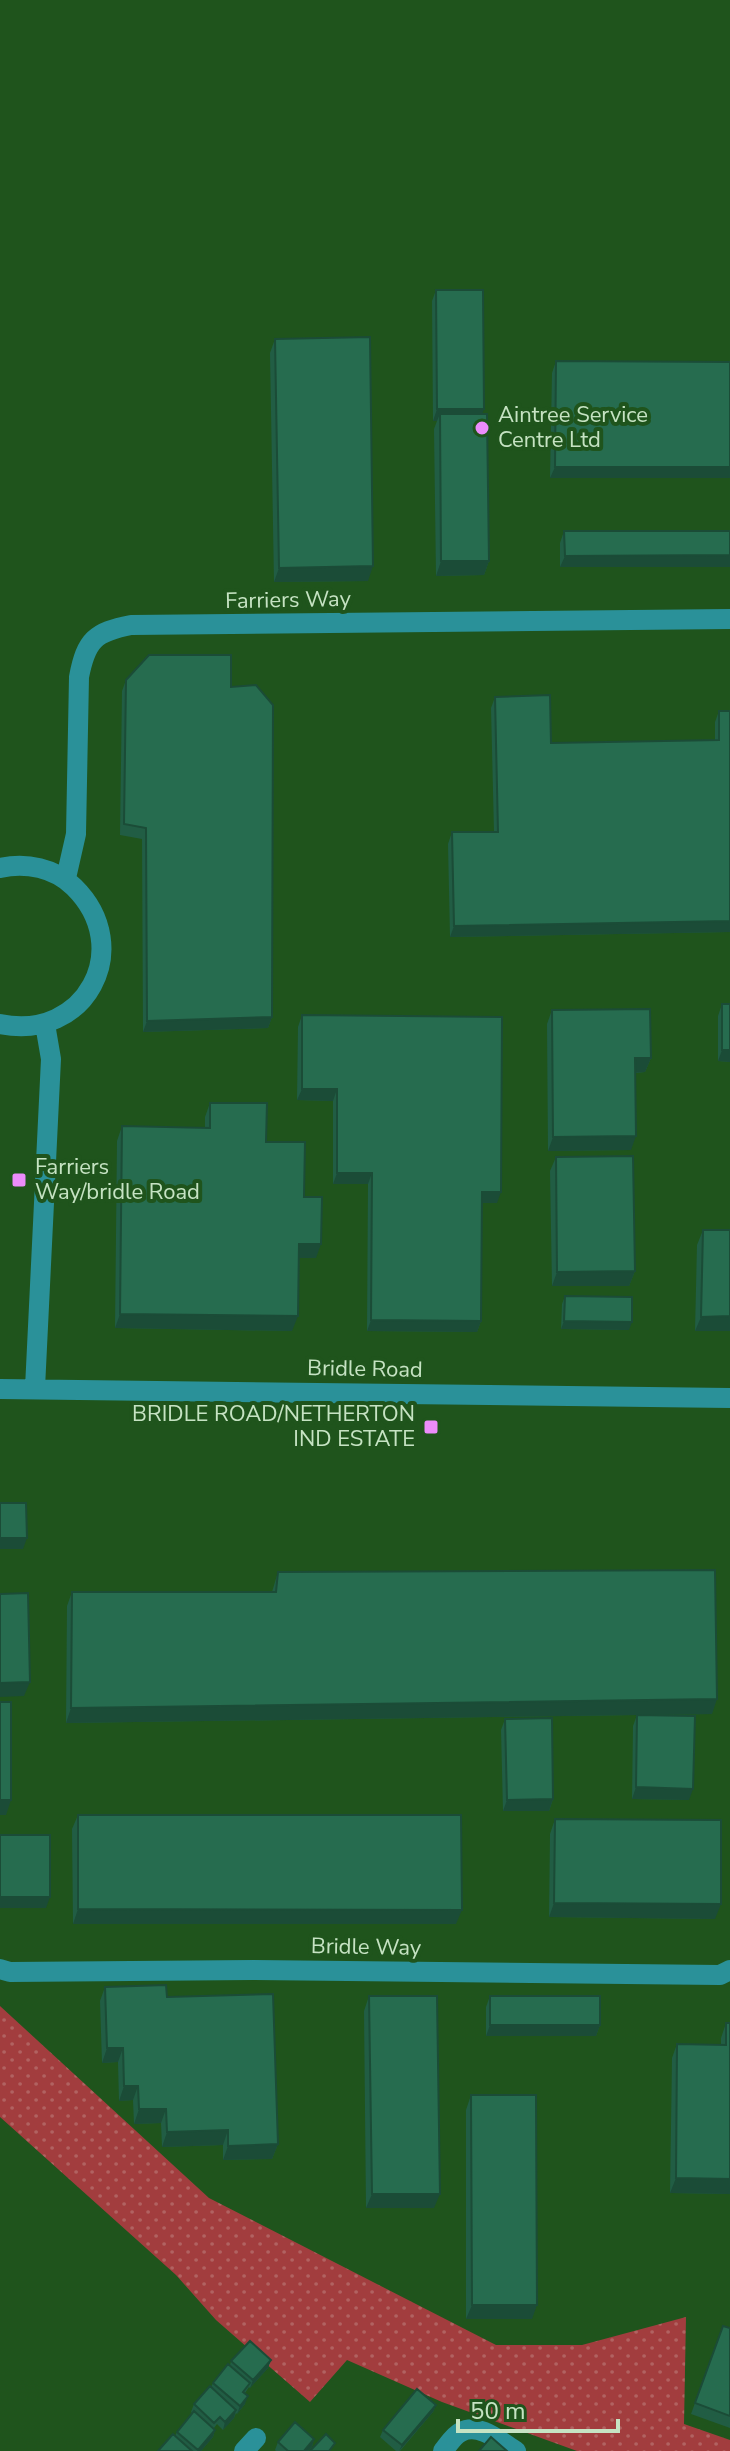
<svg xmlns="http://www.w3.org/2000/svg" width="730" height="2451" font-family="'Nunito Sans',sans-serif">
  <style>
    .grass { fill: url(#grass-dots) }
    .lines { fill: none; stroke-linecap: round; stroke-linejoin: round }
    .minor { stroke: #2a9199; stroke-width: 20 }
    .wall { fill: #215d44 }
    .shaded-wall { fill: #1b4c37 }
    .building { fill: #266c4f; stroke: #1b4c37; stroke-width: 2 }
    .poi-dot { fill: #ec8cfa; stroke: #1f541c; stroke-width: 3 }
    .labels { text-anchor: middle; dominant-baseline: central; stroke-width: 8; stroke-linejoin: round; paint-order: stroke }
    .poi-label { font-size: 22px; fill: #c6e3c3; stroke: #1f541c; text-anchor: start }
    .street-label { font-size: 22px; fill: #c6e3c3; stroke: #1f541c }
  </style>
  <defs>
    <pattern id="grass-dots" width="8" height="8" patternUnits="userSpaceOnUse" patternTransform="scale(2)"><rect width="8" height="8" fill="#a23d3e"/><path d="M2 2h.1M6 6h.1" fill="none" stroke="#b16261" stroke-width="1.8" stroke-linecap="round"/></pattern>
  </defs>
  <rect width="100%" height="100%" fill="#1f541c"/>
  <path class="grass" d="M0,2006L209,2198L496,2345H582L686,2317L684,2424L730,2440V2451H577L442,2402L347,2360L310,2402L216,2320L176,2275L0,2117Z"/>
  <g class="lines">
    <path class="minor" d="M0,868C26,862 55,868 74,887C136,948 85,1042 0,1024
      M66,878L76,834L79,677C86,640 95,632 131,625L730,619
      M35,1388L51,1059L45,1024
      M0,1389L730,1398
      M0,1969L10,1972L253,1970L720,1975L730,1970
      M244,2451L256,2438
      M443,2451C448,2445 454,2435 461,2432C479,2422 501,2442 516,2451"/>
  </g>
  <path class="wall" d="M436,290L482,414L489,561L484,575L436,576L434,429L437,421H433L432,301Z
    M275,339L368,581L274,582L270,353Z
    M556,361L730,362L550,478L552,373Z
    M564,531H730V567H560V543Z
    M126,680L231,687L272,1017L268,1028L143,1032L142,839L120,835L122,691Z
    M495,697L551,743L715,740V722L719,711L730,932L450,937L448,844L452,832H494L491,708Z
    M722,1004H730V1062L718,1061V1016Z
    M552,1010L651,1058L645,1072L636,1073L631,1150L548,1151L547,1024Z
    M302,1015L497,1203H482L481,1321L477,1332L367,1331L368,1184H333V1101L297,1100L298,1027Z
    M210,1103L266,1142L304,1197L316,1258H298L292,1331L115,1328L117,1141L122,1126L205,1128V1117Z
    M556,1157L635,1271L629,1286H552L550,1171Z
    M703,1230L730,1331H695L697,1245Z
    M565,1296L629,1330L561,1329L562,1304Z
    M278,1572L712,1714L66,1723L67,1606L72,1592H272Z
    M637,1715L689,1800L632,1799L633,1726Z
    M505,1719L553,1799L549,1811H503L501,1730Z
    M78,1815L456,1924H73L72,1829Z
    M555,1819L715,1919L549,1917L550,1834Z
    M105,1987L167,1997L278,2144L272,2159L223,2160V2145L162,2147L161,2123L134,2124L133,2100L119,2101L118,2062L102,2063L100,2001Z
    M369,1996L434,2208H366L364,2011Z
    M490,1996L600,2025L596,2036H486V2007Z
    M726,2023H730V2194L670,2193L672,2058L677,2044L721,2045V2038Z
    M471,2095L532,2319H466V2110Z
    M723,2326L730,2328V2428L691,2414Z
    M271,2360L268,2368L250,2388L249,2387L245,2393V2404L237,2414L236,2413L234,2418L223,2430L217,2424L214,2428L215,2430L213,2437L201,2451H158L175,2436L177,2432L192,2413L191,2412L194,2404L211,2387L213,2383L230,2365L231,2361Z
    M436,2405L433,2412L400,2451H396L380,2437L383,2430Z
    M314,2439L312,2447L308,2451H276L275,2450L278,2442Z"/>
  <path class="shaded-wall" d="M437,409H484L480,420L440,414L437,421H433Z
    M555,467H730V478H550Z
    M730,555V567H560L565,556Z
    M441,561H489L484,575L436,576Z
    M373,566L368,581L274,582L279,568Z
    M730,921V932L450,937L454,926Z
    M272,1017L268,1028L143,1032L147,1021Z
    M722,1050H730V1062L718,1061Z
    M635,1058H651L645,1072L630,1073Z
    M302,1089H337L333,1101L297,1100Z
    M636,1136L631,1150L548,1151L553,1137Z
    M337,1173H372L368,1184H333Z
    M482,1192H501L497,1203H478Z
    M299,1244H321L316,1258H293Z
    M635,1271L629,1286H552L557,1272Z
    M120,1314L298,1316L292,1331L115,1328Z
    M730,1316V1331H695L701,1317Z
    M371,1320L481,1321L477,1332L367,1331Z
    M564,1321L632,1322L629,1330L561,1329Z
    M0,1538H27L23,1549H0Z
    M30,1682L24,1696L0,1697V1683Z
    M717,1699L712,1714L66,1723L71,1708Z
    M636,1787L693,1789L689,1800L632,1799Z
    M553,1799L549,1811H503L507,1800Z
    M0,1800H11L6,1815H0Z
    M0,1897H50L46,1908H0Z
    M554,1903L721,1904L715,1919L549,1917Z
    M78,1909L462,1910L456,1924H73Z
    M490,2025H600L596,2036H486Z
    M107,2048H123L118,2062L102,2063Z
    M124,2086H138L133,2100L119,2101Z
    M139,2109H166L161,2123L134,2124Z
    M228,2130L223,2145L162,2147L167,2132Z
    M278,2144L272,2159L223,2160L228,2146Z
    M676,2178L730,2179V2194L670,2193Z
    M372,2194H440L434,2208H366Z
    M472,2305H537L532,2319H466Z
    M271,2360L268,2368L250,2388L253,2380Z
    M248,2396L245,2404L237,2414L240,2406Z
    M436,2405L433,2412L399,2451L402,2445Z
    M236,2410L234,2418L223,2430L225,2422Z
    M215,2430L213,2437L201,2451H198Z
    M314,2439L312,2447L308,2451H304Z"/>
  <path class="building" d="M436,290H483L484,409H437Z
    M370,337L373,566L279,568L275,339Z
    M556,361L730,362V467H555Z
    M440,414H487L489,561H441Z
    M564,531H730V555L565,556Z
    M149,655H231V687L256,685L273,705L272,1017L147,1021L146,828L124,824L126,680Z
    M550,695L551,743L719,740V711H730V921L454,926L452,832H498L495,697Z
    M722,1004H730V1050H722Z
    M650,1009L651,1058H635L636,1136L553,1137L552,1010Z
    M302,1015L502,1017L501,1192H482L481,1321L371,1320L372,1173H337V1089H302Z
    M210,1103H267L266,1142H305L304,1197H322L321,1244H299L298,1316L120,1314L122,1126L210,1128Z
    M633,1156L635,1271L557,1272L556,1157Z
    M703,1230H730V1316L701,1317Z
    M565,1296L632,1297V1322L564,1321Z
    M0,1503H26L27,1538H0Z
    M715,1570L717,1699L71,1708L72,1592H276L278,1572Z
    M28,1593L30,1682L0,1683V1594Z
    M0,1702H11V1800H0Z
    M637,1715L695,1716L693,1789L636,1787Z
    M552,1718L553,1799L507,1800L505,1719Z
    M78,1815H461L462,1910L78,1909Z
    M555,1819L721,1820V1904L554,1903Z
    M0,1835H50V1897H0Z
    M166,1985L167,1997L273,1994L278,2144L228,2146V2130L167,2132L166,2109H139L138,2086H124L123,2048H107L105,1987Z
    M369,1996H437L440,2194H372Z
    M490,1996H600V2025H490Z
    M726,2023H730V2179L676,2178L677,2044L726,2045Z
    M471,2095H536L537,2305H472Z
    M723,2326L730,2328V2416L695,2403Z
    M250,2341L271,2360L253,2380L231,2361Z
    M228,2364L250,2383L243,2392L248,2396L240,2406L213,2383Z
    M210,2386L236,2410L225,2422L220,2417L214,2423L194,2404Z
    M417,2389L436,2405L402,2445L383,2430Z
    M194,2411L215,2430L198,2450L177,2432Z
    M295,2422L314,2439L304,2451H288L278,2442Z
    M173,2434L192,2451H158Z
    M326,2434L335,2443L329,2451H310Z
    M491,2437L507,2451H479Z"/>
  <g class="poi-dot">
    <circle cx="482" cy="428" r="8"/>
    <rect x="11" y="1172" width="16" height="16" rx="4"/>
    <rect x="423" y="1419" width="16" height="16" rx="4"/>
  </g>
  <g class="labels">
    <g class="poi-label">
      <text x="498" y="415">Aintree Service<tspan x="498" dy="25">Centre Ltd</tspan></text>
      <text x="35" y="1167">Farriers<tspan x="35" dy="25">Way/bridle Road</tspan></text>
      <text x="415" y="1414" text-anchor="end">BRIDLE ROAD/NETHERTON<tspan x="415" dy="25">IND ESTATE</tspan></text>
    </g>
    <g class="street-label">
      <text transform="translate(288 600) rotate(-1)">Farriers Way</text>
      <text transform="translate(365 1369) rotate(1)">Bridle Road</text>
      <text transform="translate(366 1947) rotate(1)">Bridle Way</text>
    </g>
  </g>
  <path d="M458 2419v12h160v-12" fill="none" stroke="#c6e3c3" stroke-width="4"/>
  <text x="470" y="2419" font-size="24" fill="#c6e3c3" stroke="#1f541c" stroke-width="6" paint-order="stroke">50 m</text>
</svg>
